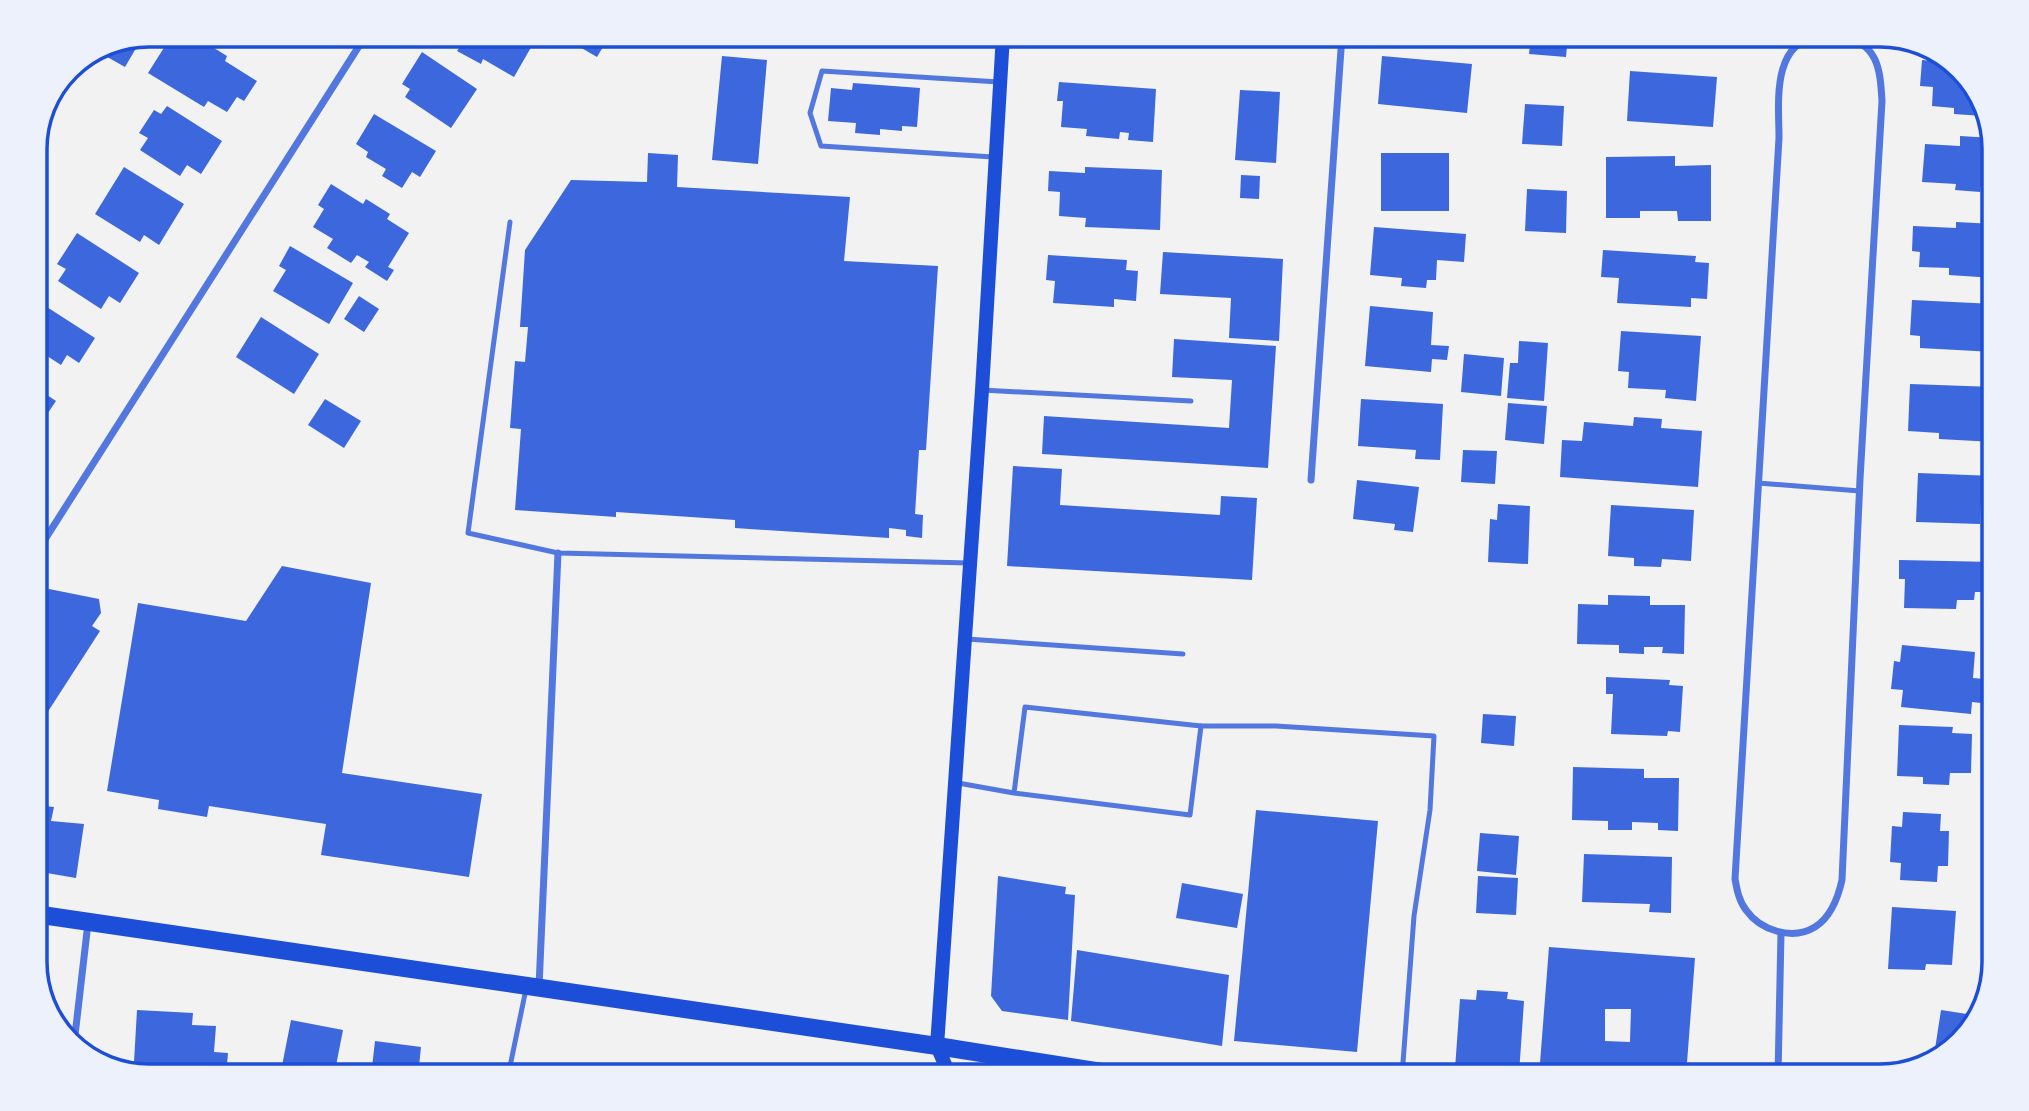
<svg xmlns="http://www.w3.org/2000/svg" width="2029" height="1111" font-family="'IBM Plex Serif',serif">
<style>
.building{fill:#3d67dc;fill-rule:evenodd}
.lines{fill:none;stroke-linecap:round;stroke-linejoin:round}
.service{stroke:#5277de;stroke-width:5}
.minor{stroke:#5277de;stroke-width:7}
.secondary{stroke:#1d4ed8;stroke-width:14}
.primary{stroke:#1d4ed8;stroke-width:18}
.rim{fill:none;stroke:#1d4ed8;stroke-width:3.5}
</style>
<rect width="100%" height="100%" fill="#f2f2f2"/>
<g class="building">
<polygon points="172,35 193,35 227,56 225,61 257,81 244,101 237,97 227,112 208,101 204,107 148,73"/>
<polygon points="250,35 289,35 280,47 271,40 266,46"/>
<polygon points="444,35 533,35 537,37 514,77 483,59 481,64 457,51 461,45"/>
<polygon points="568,35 610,35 597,57 566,39"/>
<polygon points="1531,35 1568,35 1566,57 1529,54"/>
<polygon points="142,38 125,67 102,54"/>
<polygon points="422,52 477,89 451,128 405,97 410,89 402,84"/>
<polygon points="722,56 767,60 758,164 712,160"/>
<polygon points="1382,56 1472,64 1467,113 1378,104"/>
<polygon points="1922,60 1948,62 1979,92 1984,109 1983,116 1954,114 1954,108 1932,106 1933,87 1920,86"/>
<polygon points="1630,71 1717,77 1713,127 1627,121"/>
<polygon points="1059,82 1156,89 1153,142 1128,140 1129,133 1120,132 1119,139 1086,136 1087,129 1061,127 1063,101 1057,101"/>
<polygon points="853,83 920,88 917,127 902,126 902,131 880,129 880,135 855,133 856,123 828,121 831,88 852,90"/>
<polygon points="1240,90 1280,92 1276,163 1235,160"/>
<polygon points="1525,104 1564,106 1562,146 1522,144"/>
<polygon points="167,106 222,141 201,174 187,165 180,176 140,150 148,138 139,133 154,110 161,114"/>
<polygon points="374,114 436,151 420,177 412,172 402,188 382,176 386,169 366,157 368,152 356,144"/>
<polygon points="1960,136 1993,138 1994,186 1981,186 1980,192 1955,190 1956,184 1922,182 1925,144 1960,146"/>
<polygon points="648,153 678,155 677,187 850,197 844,261 938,266 926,450 919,450 915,514 923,515 922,538 906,536 906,530 889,528 889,538 735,528 735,520 616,512 616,517 515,510 521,429 510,428 515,361 525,362 528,327 520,327 525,250 571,180 647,182"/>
<rect x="1381" y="153" width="68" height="58"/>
<polygon points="1675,156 1675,166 1711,165 1711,221 1678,221 1677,211 1640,211 1640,218 1606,218 1606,157"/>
<polygon points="124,167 184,204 159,245 144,235 140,242 95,214"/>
<polygon points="1085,167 1162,170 1160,230 1085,227 1086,218 1059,216 1060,192 1048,191 1049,171 1085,173"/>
<polygon points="35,170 48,178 37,196 35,195"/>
<polygon points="1241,175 1260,176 1259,199 1240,198"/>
<polygon points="331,184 363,204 366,199 390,214 387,219 409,233 388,267 394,270 387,281 365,267 369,262 357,255 351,263 327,248 333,239 313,227 324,209 318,205"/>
<polygon points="1527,189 1567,191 1566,233 1525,231"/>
<polygon points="1956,222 1994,224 1994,278 1949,275 1949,268 1919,267 1920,252 1912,251 1913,226 1956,228"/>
<polygon points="1374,227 1466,234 1464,262 1437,260 1436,280 1427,280 1426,288 1401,286 1402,278 1370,275"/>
<polygon points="77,233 139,273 120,303 109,296 101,309 58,281 66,269 57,264"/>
<polygon points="290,246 353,283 329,324 273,291 286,270 279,266"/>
<polygon points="1603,250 1696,256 1695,262 1709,263 1707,299 1691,298 1691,307 1617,303 1619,278 1601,277"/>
<polygon points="1163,252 1283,259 1279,341 1229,338 1231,298 1160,294"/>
<polygon points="1048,255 1127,260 1126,270 1138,271 1136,301 1114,299 1114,307 1053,303 1055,281 1046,280"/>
<polygon points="359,296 379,309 364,332 344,319"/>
<polygon points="36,300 95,338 79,363 67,355 61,365 41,352 35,360"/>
<polygon points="1912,300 1994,304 1994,352 1920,348 1920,336 1910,335"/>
<polygon points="1370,306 1433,312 1431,345 1449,346 1447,360 1432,359 1431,372 1365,366"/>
<polygon points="261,317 319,354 294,394 236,357"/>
<polygon points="1621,331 1701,336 1696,401 1665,398 1666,390 1628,388 1629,372 1618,371"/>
<polygon points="1174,339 1276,346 1268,468 1042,454 1044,416 1229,428 1232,380 1172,377"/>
<polygon points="1519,341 1548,343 1544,401 1507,398 1510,363 1518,363"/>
<polygon points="1464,354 1504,358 1501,396 1461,392"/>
<polygon points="1910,384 1994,387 1994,442 1939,439 1939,433 1908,431"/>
<polygon points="35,387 56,401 35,432"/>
<polygon points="325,399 361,421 344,448 308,425"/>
<polygon points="1361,399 1443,404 1440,460 1415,459 1416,450 1358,446"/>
<polygon points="1508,403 1547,406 1544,444 1505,440"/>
<polygon points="1634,417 1662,419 1661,428 1702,431 1698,487 1560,477 1562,440 1582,441 1584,422 1633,426"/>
<polygon points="1463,450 1497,451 1495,484 1461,482"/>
<polygon points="1013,466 1062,469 1060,505 1220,515 1221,496 1257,498 1252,580 1007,566"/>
<polygon points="1918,473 1994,476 1994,502 1981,501 1980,524 1916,522"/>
<polygon points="1357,480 1419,487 1413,532 1394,530 1395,524 1353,519"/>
<polygon points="1498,504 1530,506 1528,564 1488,562 1490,519 1497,520"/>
<polygon points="1611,505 1694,510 1691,561 1662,559 1661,567 1634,566 1634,558 1608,556"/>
<polygon points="1899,560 1994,562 1994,592 1975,592 1974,600 1957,600 1956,609 1904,608 1905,579 1899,579"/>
<polygon points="282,566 371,583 342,773 482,794 469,877 321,855 326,824 209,806 207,817 158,809 159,800 107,791 138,603 246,621"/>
<polygon points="49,589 99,599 101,613 92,626 100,631 38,727 35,725 35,611"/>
<polygon points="1608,595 1650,596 1650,605 1685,605 1684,654 1662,653 1663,647 1644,647 1644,654 1619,653 1619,645 1577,644 1578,604 1608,605"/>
<polygon points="1902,645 1975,652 1973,678 1984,679 1981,703 1972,702 1971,714 1901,707 1903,690 1891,689 1894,661 1900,662"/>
<polygon points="1606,677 1670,680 1669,685 1683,686 1680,732 1668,731 1667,736 1611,734 1613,694 1606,694"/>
<polygon points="1483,714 1516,716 1514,746 1481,743"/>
<polygon points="1899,725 1953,727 1952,733 1972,734 1971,773 1950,773 1949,785 1923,784 1923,777 1897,776"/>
<polygon points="1573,767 1644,769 1644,778 1679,778 1678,831 1658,830 1658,823 1632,822 1632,830 1608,830 1608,821 1572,820"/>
<polygon points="35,805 54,807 51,821 84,824 76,878 35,871"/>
<polygon points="1256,810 1378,821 1357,1052 1234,1041"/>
<polygon points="1903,812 1941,814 1940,831 1949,831 1948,866 1938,866 1937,882 1900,880 1901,863 1890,862 1892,826 1902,827"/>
<polygon points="1480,833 1519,836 1516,875 1477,871"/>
<polygon points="1584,854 1672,857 1671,913 1649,912 1650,904 1582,902"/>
<polygon points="998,876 1066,887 1065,894 1075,895 1068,1020 1002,1011 991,996"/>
<polygon points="1478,876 1518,878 1516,915 1476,913"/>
<polygon points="1182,883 1243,894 1237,928 1176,918"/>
<polygon points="1892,907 1956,911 1952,965 1926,964 1925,970 1888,969"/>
<path d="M1549,947L1695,958L1686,1076H1539ZM1605,1009H1631L1630,1042L1605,1041Z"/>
<polygon points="1077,950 1229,975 1222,1046 1071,1021"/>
<polygon points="1477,990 1508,992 1507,999 1524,1001 1519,1074 1455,1069 1460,999 1476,1000"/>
<polygon points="137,1010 193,1013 192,1025 216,1026 214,1052 228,1053 226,1076 203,1076 204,1068 184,1066 184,1072 155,1070 155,1064 134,1062"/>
<polygon points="1941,1010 1980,1016 1937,1061 1933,1062"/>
<polygon points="291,1020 343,1030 334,1076 280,1076"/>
<polygon points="375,1041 421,1047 418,1076 371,1076"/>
<polygon points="524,1065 592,1074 592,1076 523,1076"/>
</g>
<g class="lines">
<g class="service">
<polyline points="993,157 821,146 810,113 822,71 999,82"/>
<polyline points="510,222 468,533 558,553 969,563"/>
<polyline points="982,390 1191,401"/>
<polyline points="1758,483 1860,491"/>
<polyline points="967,639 1183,654"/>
<polyline points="1201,726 1276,726 1434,736 1430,810 1414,916 1402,1076"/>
<polyline points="958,783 1014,793 1190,815 1201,726 1025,707 1014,793"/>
<polyline points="508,1076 526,989"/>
</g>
<g class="minor">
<path d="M1818,35C1771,45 1779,102 1779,138L1735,879C1737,890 1739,901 1746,910C1760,930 1792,941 1815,927C1831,917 1838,898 1842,880L1860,479L1882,101C1880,67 1878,44 1840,35"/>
<polyline points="1311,480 1342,35"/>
<polyline points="35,555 366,35"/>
<polyline points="539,987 558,553"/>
<polyline points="74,1044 88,923"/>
<polyline points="1778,1076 1781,933"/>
</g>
<polyline class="secondary" points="950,1076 937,1046 982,390 1003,35"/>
<polyline class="primary" points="35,914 937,1046 1127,1076"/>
</g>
<path d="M0 0H2029V1111H0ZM149 47H1880A102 102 0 0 1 1982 149V962A102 102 0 0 1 1880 1064H149A102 102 0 0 1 47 962V149A102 102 0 0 1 149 47Z" fill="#edf1fc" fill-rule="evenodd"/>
<path class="rim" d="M149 47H1880A102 102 0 0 1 1982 149V962A102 102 0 0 1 1880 1064H149A102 102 0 0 1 47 962V149A102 102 0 0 1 149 47Z"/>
</svg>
